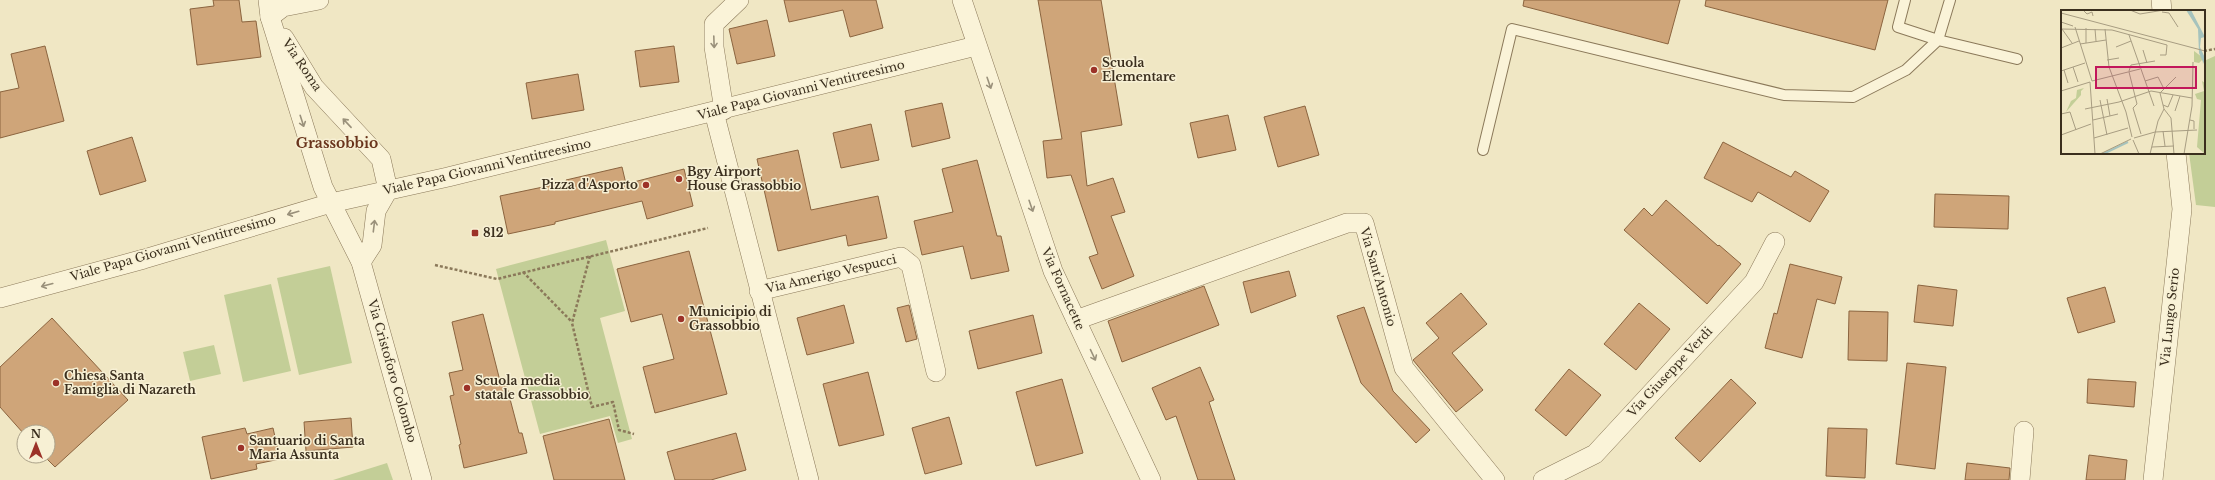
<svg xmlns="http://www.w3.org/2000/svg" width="2215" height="480" font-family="'Libre Baskerville',serif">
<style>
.green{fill:#c3ce97}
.building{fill:#cfa579;stroke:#8b643f}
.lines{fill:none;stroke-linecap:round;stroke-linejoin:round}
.lane-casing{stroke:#8b795a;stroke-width:12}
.street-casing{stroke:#8b795a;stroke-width:20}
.path{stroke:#8b795a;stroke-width:2.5;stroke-dasharray:3 2;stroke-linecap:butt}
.lane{stroke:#faf3d8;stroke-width:10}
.street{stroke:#faf3d8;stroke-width:19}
.oneway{stroke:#9a917b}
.poi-dot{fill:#9c3228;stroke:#f7f0d4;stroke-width:1.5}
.labels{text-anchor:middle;stroke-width:3;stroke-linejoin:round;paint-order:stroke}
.poi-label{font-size:12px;font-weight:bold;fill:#3b2f1e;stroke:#f7f0d4;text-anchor:start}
.street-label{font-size:12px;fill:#3b2f1e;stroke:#f7f0d4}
.quarter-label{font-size:14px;font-weight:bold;fill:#69341c;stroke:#f7f0d4}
.inset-river{fill:none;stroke:#a6c3bd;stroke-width:2}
.inset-road{fill:none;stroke:#a89d82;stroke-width:1}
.view{fill:#c2185b;fill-opacity:0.15;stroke:#c2185b;stroke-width:2}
.inset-edge{fill:none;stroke:#3b2f1e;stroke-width:2}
</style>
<rect width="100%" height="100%" fill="#f0e7c4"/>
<g class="green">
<polygon points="2215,56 2215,207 2196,205 2189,153 2204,153 2204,61"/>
<polygon points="606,240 625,311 600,318 632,439 618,443 610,416 540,434 496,269"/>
<polygon points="330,266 352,363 299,375 277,278"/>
<polygon points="271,284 291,371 243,382 224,295"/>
<polygon points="214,345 221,374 190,381 183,352"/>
<polygon points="387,463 393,480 333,480"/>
</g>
<g class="building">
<polygon points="213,0 239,0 242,22 256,21 261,57 197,65 190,9 214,6"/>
<polygon points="784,0 876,0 883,28 850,37 843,10 789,22"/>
<polygon points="1038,0 1101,0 1122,125 1081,132 1087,186 1113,178 1125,212 1111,216 1134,276 1102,289 1089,257 1098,254 1071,175 1047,178 1043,141 1062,139"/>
<polygon points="1524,0 1680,0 1668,44 1523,6"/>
<polygon points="1706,0 1888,0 1875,50 1705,6"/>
<polygon points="767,20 775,56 737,64 729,29"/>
<polygon points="45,46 64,121 0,138 0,92 19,88 11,54"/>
<polygon points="674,46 679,82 640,87 635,51"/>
<polygon points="578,74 584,110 532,119 526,83"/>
<polygon points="942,103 950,138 912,147 905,111"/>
<polygon points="1305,106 1319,155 1278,167 1264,117"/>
<polygon points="1228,115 1236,150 1198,158 1190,123"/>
<polygon points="871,124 879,160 841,168 833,133"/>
<polygon points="132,137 146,181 100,195 87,151"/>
<polygon points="1723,142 1791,177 1795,171 1829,191 1810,222 1758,192 1752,202 1704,178"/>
<polygon points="798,150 811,210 878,196 887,238 848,246 846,235 778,251 757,159"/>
<polygon points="977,160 997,236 1001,236 1009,271 971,279 963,246 922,255 914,221 953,212 942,169"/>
<polygon points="622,167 626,184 684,169 693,206 647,219 642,201 555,222 555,224 508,234 500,196 567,182 566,180"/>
<polygon points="1935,194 2009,196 2008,229 1934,227"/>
<polygon points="1666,200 1718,246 1719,245 1741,264 1707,304 1624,230 1644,208 1652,216"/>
<polygon points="689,251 727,394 655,413 643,367 674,359 662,314 631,322 617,269"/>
<polygon points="1790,264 1842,277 1835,304 1817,299 1802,358 1765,348 1774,313 1777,314"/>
<polygon points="1289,271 1296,296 1251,313 1243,282"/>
<polygon points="1918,285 1957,290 1953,326 1914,322"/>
<polygon points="1204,286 1219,325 1122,362 1108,321"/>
<polygon points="2105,287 2115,322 2078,333 2067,298"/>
<polygon points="1461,293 1487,324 1452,353 1483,390 1456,412 1413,360 1439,338 1426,323"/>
<polygon points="1639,303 1670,329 1636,370 1604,344"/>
<polygon points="844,305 854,343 807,355 797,318"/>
<polygon points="909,305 917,339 906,342 897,308"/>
<polygon points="1364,307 1393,391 1430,430 1416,443 1361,383 1337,316"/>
<polygon points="1849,311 1888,312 1887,361 1848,360"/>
<polygon points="483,314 500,381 505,380 519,433 522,433 527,453 464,468 459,445 461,444 450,396 454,395 449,373 463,370 452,322"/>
<polygon points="1033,315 1042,353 978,369 969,331"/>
<polygon points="52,318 128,400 55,467 44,456 48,456 48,432 24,432 24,434 0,407 0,367"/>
<polygon points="1907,363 1946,367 1935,469 1896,464"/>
<polygon points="1200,367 1214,400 1209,402 1235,480 1198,480 1176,416 1166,420 1152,388"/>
<polygon points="1569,369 1601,395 1566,436 1535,410"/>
<polygon points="868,372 884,435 839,446 823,384"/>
<polygon points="1062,379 1083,453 1036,466 1016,392"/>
<polygon points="1731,379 1756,403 1700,462 1675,438"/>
<polygon points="2088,379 2136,382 2134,407 2087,403"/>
<polygon points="949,417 962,464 925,474 912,428"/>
<polygon points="351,418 353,447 306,451 304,422"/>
<polygon points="609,419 625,480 554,480 543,436"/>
<polygon points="245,428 247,434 273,428 280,459 256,464 257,469 211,479 202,437"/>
<polygon points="1828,428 1867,429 1865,478 1826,476"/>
<polygon points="736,433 746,470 711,480 675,480 667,452"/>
<polygon points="2089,455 2127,460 2125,480 2086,480"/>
<polygon points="1967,463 2010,468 2009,480 1965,480"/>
</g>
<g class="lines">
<defs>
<g id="lane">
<polyline points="1905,0 1898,27 1938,40 1950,0"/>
<polyline points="1483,150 1512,29 1784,95 1853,97 1906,70 1938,40 2017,59"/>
</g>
<g id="street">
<polyline points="268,0 270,17 323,187 361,262 422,480"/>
<polyline points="962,0 1053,271 1151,480"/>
<polyline points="2161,0 2162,11"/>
<polyline points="270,17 283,7 319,0"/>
<polyline points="284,38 314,87 381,159 388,190"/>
<polyline points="724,110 714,47 714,24 739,0"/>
<polyline points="714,112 809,480"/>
<polyline points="361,262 372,245 376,211 388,190"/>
<polyline points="759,291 901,257 911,265 936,372"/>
<polyline points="0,298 144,259 331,203 448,177 976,46"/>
<polyline points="1076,320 1347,223 1364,223 1404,368 1495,480"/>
<polyline points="1543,480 1595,454 1754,282 1775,242"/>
<polyline points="2020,480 2024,431"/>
<polyline points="2153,480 2182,209 2176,153"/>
</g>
</defs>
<use href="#lane" class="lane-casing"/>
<use href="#street" class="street-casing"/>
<g class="path">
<polyline points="2204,51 2215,49"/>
<polyline points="590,256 572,323 592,407 613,402 619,430 634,434"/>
<polyline points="435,265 497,279 708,228"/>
<polyline points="523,272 572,322"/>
</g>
<use href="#lane" class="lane"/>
<use href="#street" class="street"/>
</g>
<defs><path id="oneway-shaft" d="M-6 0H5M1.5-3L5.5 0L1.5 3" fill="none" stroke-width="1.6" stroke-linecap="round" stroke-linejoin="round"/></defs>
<g class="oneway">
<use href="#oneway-shaft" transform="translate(714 42) rotate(88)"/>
<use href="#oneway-shaft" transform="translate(989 83) rotate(71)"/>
<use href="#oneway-shaft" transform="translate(302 121) rotate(72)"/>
<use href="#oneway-shaft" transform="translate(347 123) rotate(-133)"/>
<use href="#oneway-shaft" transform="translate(1031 206) rotate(71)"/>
<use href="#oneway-shaft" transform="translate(293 213) rotate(164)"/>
<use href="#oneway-shaft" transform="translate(374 226) rotate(-83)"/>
<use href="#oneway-shaft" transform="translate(47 285) rotate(165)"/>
<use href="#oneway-shaft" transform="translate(1093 355) rotate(65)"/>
</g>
<g class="poi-dot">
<circle cx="1094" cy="70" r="4"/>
<circle cx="679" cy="179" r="4"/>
<circle cx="646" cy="185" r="4"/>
<rect x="471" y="229" width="8" height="8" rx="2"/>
<circle cx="681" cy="319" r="4"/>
<circle cx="56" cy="383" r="4"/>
<circle cx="467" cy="388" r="4"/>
<circle cx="241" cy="448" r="4"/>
</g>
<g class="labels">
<g class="poi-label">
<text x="1102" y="67">Scuola<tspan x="1102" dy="14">Elementare</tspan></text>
<text x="687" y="176">Bgy Airport<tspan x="687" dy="14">House Grassobbio</tspan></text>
<text x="638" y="189" text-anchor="end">Pizza d'Asporto</text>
<text x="483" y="237">812</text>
<text x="689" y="316">Municipio di<tspan x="689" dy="14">Grassobbio</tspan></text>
<text x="64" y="380">Chiesa Santa<tspan x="64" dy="14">Famiglia di Nazareth</tspan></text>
<text x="475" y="385">Scuola media<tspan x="475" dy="14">statale Grassobbio</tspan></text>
<text x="249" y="445">Santuario di Santa<tspan x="249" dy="14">Maria Assunta</tspan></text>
</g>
<g class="street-label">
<text transform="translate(302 65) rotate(56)" y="4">Via Roma</text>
<text transform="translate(801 90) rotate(-14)" y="4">Viale Papa Giovanni Ventitreesimo</text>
<text transform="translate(487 167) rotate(-13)" y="4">Viale Papa Giovanni Ventitreesimo</text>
<text transform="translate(173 248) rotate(-16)" y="4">Viale Papa Giovanni Ventitreesimo</text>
<text transform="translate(831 274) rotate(-13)" y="4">Via Amerigo Vespucci</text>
<text transform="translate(1378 277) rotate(74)" y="4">Via Sant'Antonio</text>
<text transform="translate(1063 289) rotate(66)" y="4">Via Fornacette</text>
<text transform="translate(2170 317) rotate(-84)" y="4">Via Lungo Serio</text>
<text transform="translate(392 371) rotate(74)" y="4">Via Cristoforo Colombo</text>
<text transform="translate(1670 372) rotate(-47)" y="4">Via Giuseppe Verdi</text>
</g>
<g class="quarter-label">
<text x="337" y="148">Grassobbio</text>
</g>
</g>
<g transform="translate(2061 10)">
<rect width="144" height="144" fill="#f0e7c4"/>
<path d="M133,41L141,47L142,55L141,50L138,53L133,52ZM141,71L144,73V144L136,137L140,90L136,89L134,84L143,81ZM23,78L20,81V85L5,102L10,91L15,88L16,80Z" fill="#c3ce97"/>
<path d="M125,0H130L144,27L140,28L139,37L144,48V65L143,54L138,43L137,19Z" fill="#a6c3bd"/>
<path class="inset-river" d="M42,144L67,132"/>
<path class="inset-road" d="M22,0L26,4L31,2L32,6M69,0L79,4L103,0M101,2L108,3L117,17M0,3L144,41M0,12L12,16M14,17L31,71M0,19L51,20L106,35L105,45H99M1,19L11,33M34,19L35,31M44,19L48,57L65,102L71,127M68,25L93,96M25,33V18M19,34L45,30M55,37L70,31M0,38L18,31M82,40L86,53M46,50L58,48M12,57L17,72M3,60L7,73M0,61L24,53M68,61L70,55L94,51M68,62L76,94L72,98L80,124M31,71L79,59M84,71L97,67L103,79M29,72L34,144M0,81L29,72M99,83L103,99L110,108L113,144M99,83L115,67M46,89L49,106M39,90L46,125M102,95L107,97L112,85M24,99L58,92L90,81L131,88M114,101L119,86M0,104L9,102L15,120M32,110L57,104M129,110L133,111V119M102,121L104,136M0,125L30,114M33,128L67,118M73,128L94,122L136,120M72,130L78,144M91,137L113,136M39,144L70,129M89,144L97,111L103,99M123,144L131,96L132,52"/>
<path class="view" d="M35,57H135V78H35Z"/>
<rect width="144" height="144" class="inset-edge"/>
</g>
<g transform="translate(36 444)"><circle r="19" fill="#f7f0d4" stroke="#aca38b"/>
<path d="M0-3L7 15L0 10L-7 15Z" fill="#9c3228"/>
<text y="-6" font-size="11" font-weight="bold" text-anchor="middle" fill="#3b2f1e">N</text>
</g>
</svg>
